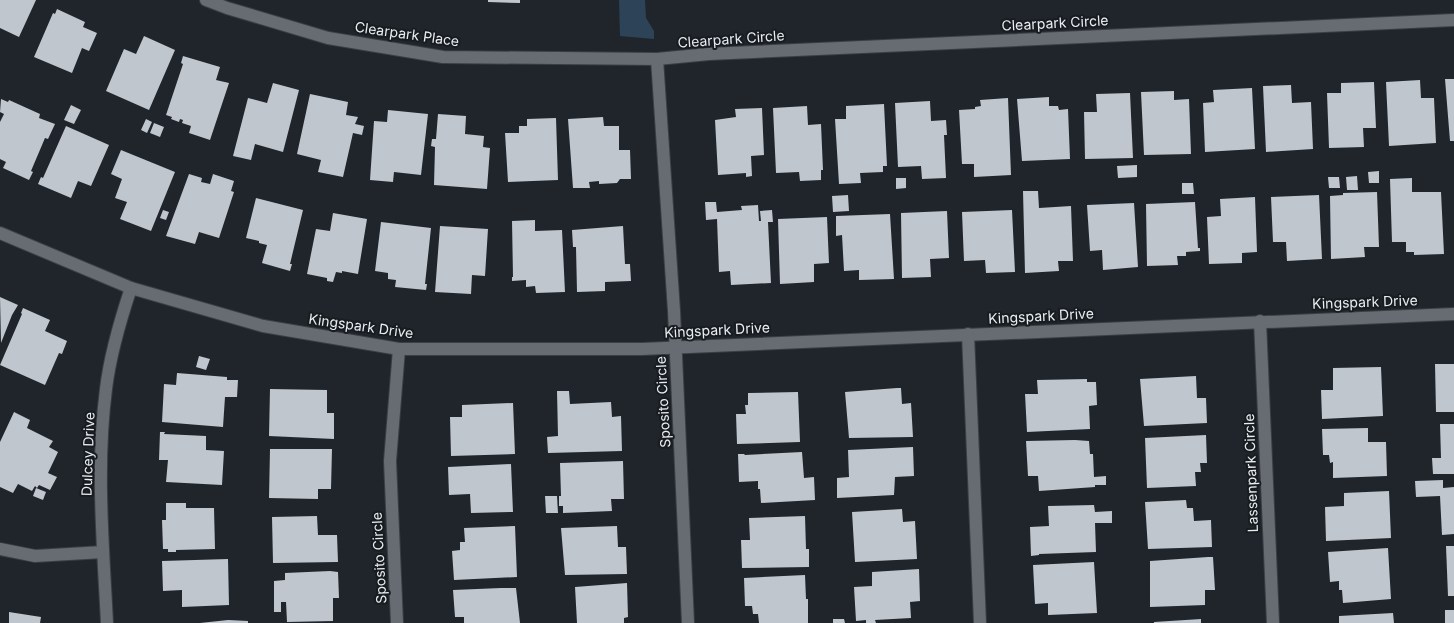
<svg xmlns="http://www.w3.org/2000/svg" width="1454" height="623" font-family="Inter,sans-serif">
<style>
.green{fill:#2d4358}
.building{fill:#bfc6cd}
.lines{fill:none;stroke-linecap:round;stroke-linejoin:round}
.minor-casing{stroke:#3b3f44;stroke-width:14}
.minor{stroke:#666c72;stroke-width:12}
.labels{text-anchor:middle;stroke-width:4;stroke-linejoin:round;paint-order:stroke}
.street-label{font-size:14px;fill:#e9ecf0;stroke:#171c21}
</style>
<rect width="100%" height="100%" fill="#20252b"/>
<polygon class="green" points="619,0 645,0 646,18 654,31 654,39 620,36"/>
<g class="building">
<polygon points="0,0 36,0 19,37 0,28"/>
<polygon points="488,0 520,0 520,3 488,2"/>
<polygon points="57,9 85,22 83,27 97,33 89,51 82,48 72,73 34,57 53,13 55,14"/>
<polygon points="144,36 175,50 149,110 106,91 124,49 136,54"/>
<polygon points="183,56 220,67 216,80 229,83 210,140 189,133 191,126 182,123 183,120 180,119 179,122 171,119 172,117 166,115 183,64 181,63"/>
<polygon points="1445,79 1454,79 1454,141 1450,141"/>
<polygon points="1420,80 1421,98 1434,98 1436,143 1389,146 1386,82"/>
<polygon points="1374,82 1376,128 1363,128 1364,147 1329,148 1327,93 1341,93 1341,83"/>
<polygon points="273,83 299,90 283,152 255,144 251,160 233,156 248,98 267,103"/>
<polygon points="1291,85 1292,103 1311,102 1313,149 1266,152 1263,86"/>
<polygon points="1252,88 1255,149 1205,152 1203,103 1214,102 1213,90"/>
<polygon points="1174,91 1174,100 1189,99 1191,154 1144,155 1141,92"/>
<polygon points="1130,93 1133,158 1085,159 1084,112 1097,112 1096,94"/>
<polygon points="310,94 348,102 346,115 358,117 355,124 364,126 362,135 353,133 343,177 318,172 321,160 297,154"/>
<polygon points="1049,97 1049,106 1058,106 1059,110 1068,109 1070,159 1022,161 1017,99"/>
<polygon points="1008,98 1011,175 974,177 974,164 962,164 959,110 975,109 975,107 981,106 980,100"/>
<polygon points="1,99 8,102 9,100 40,114 39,118 55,124 48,139 45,138 31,171 33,172 29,180 3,168 6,162 0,159 0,122 4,114 0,112"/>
<polygon points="930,101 931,121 946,120 947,135 944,135 946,178 922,179 921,166 898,167 895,103"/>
<polygon points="884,104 887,166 883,166 883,172 860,173 861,183 839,184 835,119 846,119 846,106"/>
<polygon points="71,105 81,110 74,124 64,120"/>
<polygon points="807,106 808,125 821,124 823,170 821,170 821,180 800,181 799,172 776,173 773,108"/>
<polygon points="762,108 764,155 751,156 752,176 746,177 746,173 718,175 715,120 736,117 735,109"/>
<polygon points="388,110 428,114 421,175 394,172 393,182 370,180 374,121 387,122"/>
<polygon points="438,114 466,116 465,134 484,136 483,147 490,148 487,189 434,185 435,147 431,146 432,139 436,139"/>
<polygon points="603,117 604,126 619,126 619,150 630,150 631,179 620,179 617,183 599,184 599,181 589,182 590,188 573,188 568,119"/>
<polygon points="556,118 558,180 508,182 505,133 519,133 519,126 527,126 527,119"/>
<polygon points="146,119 152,122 147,133 141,130"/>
<polygon points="154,123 164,127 160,137 150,133"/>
<polygon points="66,126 109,145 91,186 78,181 71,198 38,184 41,177 43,178"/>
<polygon points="121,150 175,172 151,231 120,219 127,202 115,198 122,179 111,174"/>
<polygon points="1137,165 1137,177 1118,178 1117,166"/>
<polygon points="1379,171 1379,183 1369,183 1368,172"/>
<polygon points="189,174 202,178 201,182 210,184 213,174 234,181 231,191 234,192 219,238 199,232 195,244 166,236"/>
<polygon points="1357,176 1358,190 1347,190 1346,177"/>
<polygon points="1328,177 1339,177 1340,188 1329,188"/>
<polygon points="896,178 906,178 906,188 896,189"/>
<polygon points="1412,178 1412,192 1441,192 1444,254 1414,255 1414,252 1406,252 1406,242 1392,242 1390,179"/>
<polygon points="1182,183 1193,183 1194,194 1182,194"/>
<polygon points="1023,191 1038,191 1039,208 1071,206 1073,261 1058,261 1059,271 1025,273"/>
<polygon points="1377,192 1379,247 1364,247 1365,257 1331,259 1330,196 1343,195 1343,193"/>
<polygon points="848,195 849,211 833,212 832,196"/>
<polygon points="1319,195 1322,259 1287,261 1286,242 1273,242 1271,197"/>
<polygon points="1255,197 1257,252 1242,253 1242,263 1209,264 1207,217 1221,216 1220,199"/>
<polygon points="256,198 303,210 290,264 292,264 290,271 262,263 267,245 259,243 259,241 246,238"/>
<polygon points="705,202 716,202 717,212 742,210 741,206 758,205 759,221 761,221 760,211 772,210 773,222 768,222 771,283 731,285 730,271 719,272 717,219 706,220"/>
<polygon points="1195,202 1198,248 1200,248 1200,251 1186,252 1186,256 1177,256 1178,265 1147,266 1146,204"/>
<polygon points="1134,203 1138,267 1103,270 1102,250 1090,251 1087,205"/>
<polygon points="163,210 169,212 166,220 160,218"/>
<polygon points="1012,210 1015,272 986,273 985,260 964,261 962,212"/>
<polygon points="947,211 949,258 930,259 931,277 902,278 901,213"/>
<polygon points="333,213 367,219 358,274 342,271 342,273 336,272 333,282 327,281 327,278 307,274 316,229 330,231"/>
<polygon points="890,214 894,279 859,280 859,270 844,271 842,235 836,236 836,216"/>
<polygon points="827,217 829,263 814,264 814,282 780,284 778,219"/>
<polygon points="535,220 535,231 562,230 565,292 536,293 535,286 526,287 526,280 512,281 512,277 513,277 512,221"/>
<polygon points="381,222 431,228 425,284 427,284 426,290 395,287 396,280 388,279 388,273 375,271"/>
<polygon points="440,226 488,229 485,276 472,275 471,294 435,292"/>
<polygon points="623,226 625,264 630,264 631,281 605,282 605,291 577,292 576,247 573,247 572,230"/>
<polygon points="0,297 18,305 12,315 1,343"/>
<polygon points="23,308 50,320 45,331 67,341 62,354 59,353 45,385 0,365 22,314 21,313"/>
<polygon points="199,356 210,359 206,370 196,367"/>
<polygon points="1435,364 1454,364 1454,412 1436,412"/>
<polygon points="1381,367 1383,416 1322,419 1321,390 1333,390 1333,368"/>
<polygon points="177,373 227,377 227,380 238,380 237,397 225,397 223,427 162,422 164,384 176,385"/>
<polygon points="1196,376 1197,398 1206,398 1207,423 1144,426 1140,379"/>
<polygon points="1087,379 1087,382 1096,382 1097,405 1089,406 1090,429 1027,432 1025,394 1038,394 1037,380"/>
<polygon points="897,388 901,388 902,404 911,403 913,437 849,438 845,392"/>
<polygon points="270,389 327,390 327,413 334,413 334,439 269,436"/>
<polygon points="557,391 569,391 570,404 611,402 612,417 621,416 622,451 548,453 547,437 558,436"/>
<polygon points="798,392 800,442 737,444 736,414 746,414 745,405 748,405 748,393"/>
<polygon points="513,403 515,454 451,456 450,417 462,417 462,405"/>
<polygon points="14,412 30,420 27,428 53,441 49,447 58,452 48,473 57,477 50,490 39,485 37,488 35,486 32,491 18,484 13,493 0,487 0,442"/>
<polygon points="1440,424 1454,424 1454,474 1433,474 1432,458 1441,458"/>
<polygon points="1368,428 1368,442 1386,442 1387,476 1333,478 1333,462 1330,463 1329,455 1323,455 1322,429"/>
<polygon points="160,432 165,432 164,434 206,436 206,450 224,451 222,485 166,482 168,460 159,460"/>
<polygon points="1206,435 1207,463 1200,463 1201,472 1195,472 1196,486 1147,488 1145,438"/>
<polygon points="1075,440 1089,441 1090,454 1093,454 1094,477 1106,476 1106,485 1095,485 1095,487 1039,491 1038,476 1028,476 1026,441"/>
<polygon points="913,447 914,476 895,477 894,495 837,498 837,478 849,477 848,450"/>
<polygon points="270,449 332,449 331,489 318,489 318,499 269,498"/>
<polygon points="802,452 804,478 814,477 815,500 761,503 760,489 758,489 758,481 739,482 738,454 744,454 745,455"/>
<polygon points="623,461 624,499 611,499 612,511 563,513 563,506 559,506 559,496 561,496 560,463"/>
<polygon points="511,464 513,512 471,513 470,494 449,495 448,467"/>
<polygon points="1443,480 1443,488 1454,487 1454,534 1442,535 1440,496 1416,497 1415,481"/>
<polygon points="36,488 46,492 43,500 33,496"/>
<polygon points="1389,491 1391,538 1326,541 1325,507 1344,506 1344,493"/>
<polygon points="545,496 557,496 558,513 546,513"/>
<polygon points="1186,500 1187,508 1193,508 1194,521 1211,520 1212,547 1148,549 1145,502"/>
<polygon points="166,503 186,503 186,508 214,508 215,549 176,550 176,552 168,552 168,549 163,549 162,520 166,520"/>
<polygon points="1094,505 1095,512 1112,511 1112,523 1095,523 1096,552 1039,554 1039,555 1031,556 1030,527 1049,526 1048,506"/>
<polygon points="902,509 903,522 915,521 917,559 855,562 852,512"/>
<polygon points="317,516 318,535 337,535 338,562 273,563 272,517"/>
<polygon points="805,516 806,549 809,549 809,567 742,568 741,540 750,540 749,518"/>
<polygon points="515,526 517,577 454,580 452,551 460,550 460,542 465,542 464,528"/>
<polygon points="617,526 618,547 626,547 627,574 565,575 561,528"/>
<polygon points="1446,546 1454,546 1454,596 1448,596"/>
<polygon points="1388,548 1391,599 1343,603 1342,590 1339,590 1339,581 1330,582 1328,552"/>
<polygon points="1208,557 1213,557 1215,590 1205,590 1205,605 1150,607 1150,561"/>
<polygon points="228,559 229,605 182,607 182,590 163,591 162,561"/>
<polygon points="1094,562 1097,613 1048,615 1048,603 1035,604 1033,565"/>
<polygon points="919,569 920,601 910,602 911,618 875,620 876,623 866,623 866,620 856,621 854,587 872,586 872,572"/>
<polygon points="330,571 338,572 339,598 333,598 333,621 287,622 286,602 281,602 281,612 274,612 274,581 285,580 285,573"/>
<polygon points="805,575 806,599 808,599 808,623 759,623 758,614 753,614 752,606 745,606 744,578"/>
<polygon points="627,583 628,617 624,618 624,623 577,623 575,587"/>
<polygon points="501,588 516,588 520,623 464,623 464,617 455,617 453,590"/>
<rect x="1445" y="610" width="9" height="13"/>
<polygon points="9,612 41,617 40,623 9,623"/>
<polygon points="1393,613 1394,623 1339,623 1339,616"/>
<polygon points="833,619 844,619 845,623 833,623"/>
<polygon points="1201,619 1201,623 1154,623 1154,622"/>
<polygon points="228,620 248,621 248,623 200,623"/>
</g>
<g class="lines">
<defs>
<g id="minor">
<polyline points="206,0 227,8 328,38 443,57 657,59 709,54 1454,20"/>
<polyline points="657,59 674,311 688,623"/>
<polyline points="0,233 131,288 263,326 399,349 642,349 1454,314"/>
<polyline points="1260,321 1273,623"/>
<polyline points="968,334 980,623"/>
<polyline points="0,549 35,556 103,552"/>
<path d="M107,623C103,545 96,466 106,389C110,355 120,321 131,288"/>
<polyline points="397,623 390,461 399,349"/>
</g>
</defs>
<use href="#minor" class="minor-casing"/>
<use href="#minor" class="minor"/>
</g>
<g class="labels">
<g class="street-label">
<text transform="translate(1055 23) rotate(-3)" y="5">Clearpark Circle</text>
<text transform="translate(407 34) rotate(8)" y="5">Clearpark Place</text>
<text transform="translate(731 39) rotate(-4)" y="5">Clearpark Circle</text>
<text transform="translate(1365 302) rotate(-2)" y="5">Kingspark Drive</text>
<text transform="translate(1041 316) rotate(-3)" y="5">Kingspark Drive</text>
<text transform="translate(361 326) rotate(8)" y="5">Kingspark Drive</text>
<text transform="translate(717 330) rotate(-3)" y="5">Kingspark Drive</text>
<text transform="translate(663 402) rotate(-93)" y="5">Sposito Circle</text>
<text transform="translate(88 454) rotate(-88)" y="5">Dulcey Drive</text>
<text transform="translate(1251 473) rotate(-92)" y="5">Lassenpark Circle</text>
<text transform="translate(379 558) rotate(-93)" y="5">Sposito Circle</text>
</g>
</g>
</svg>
